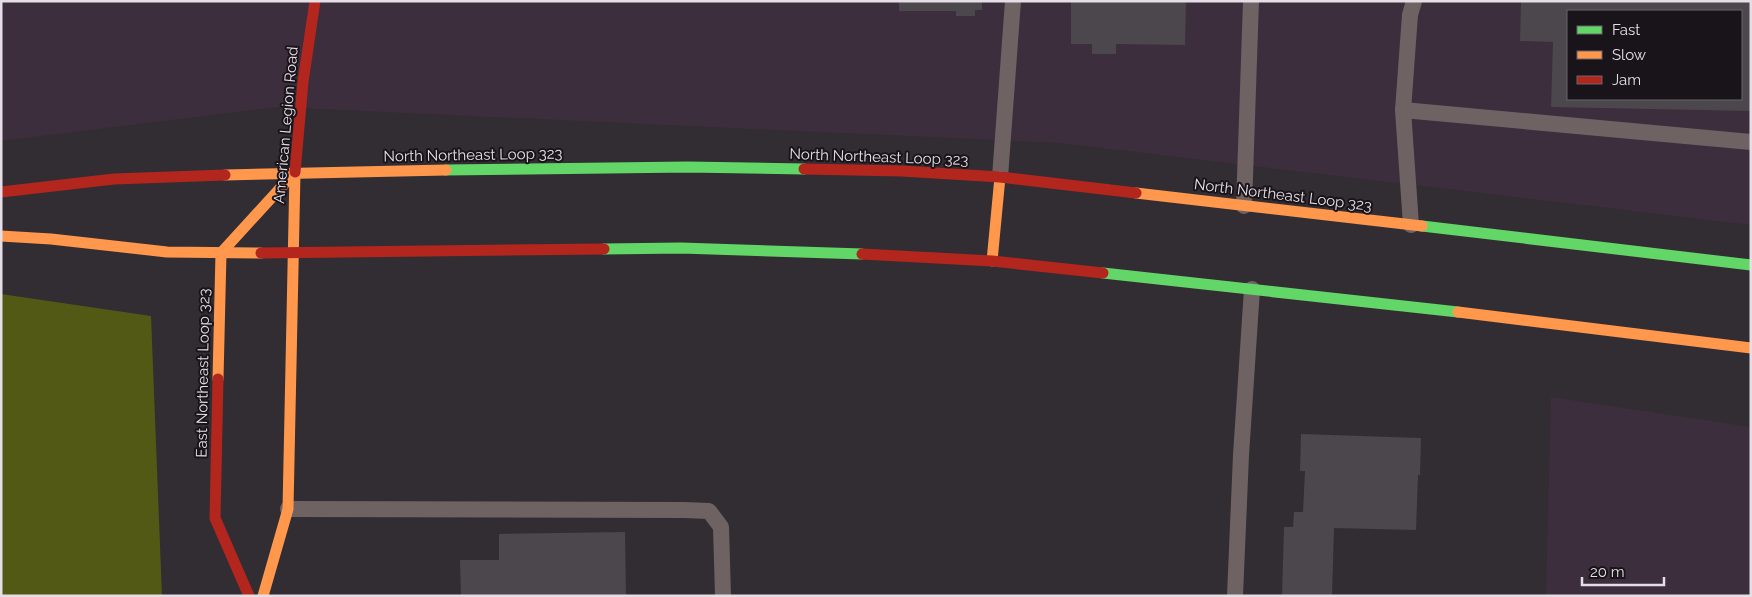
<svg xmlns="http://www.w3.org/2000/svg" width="1752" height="597" font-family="Raleway,sans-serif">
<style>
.built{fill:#3c2e3c;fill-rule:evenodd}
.forest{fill:#525915}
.building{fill:#4c474c;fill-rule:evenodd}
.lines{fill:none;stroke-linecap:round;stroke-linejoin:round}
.lane{stroke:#6e6362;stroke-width:16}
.fast{stroke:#63d668;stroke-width:11}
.slow{stroke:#ff974d;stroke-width:11}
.jam{stroke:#b3261e;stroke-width:11}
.labels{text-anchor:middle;stroke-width:4;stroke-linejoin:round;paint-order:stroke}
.street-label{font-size:15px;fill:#e6dee6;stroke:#191419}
</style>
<rect width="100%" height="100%" fill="#322d32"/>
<g class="built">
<path d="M1,1H1751V225L1060,143L277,107L1,141ZM1568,11H1741V99H1568Z"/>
<polygon points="1551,397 1751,427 1751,596 1546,596"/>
</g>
<polygon class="forest" points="1,294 151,316 162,596 1,596"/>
<g class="building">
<polygon points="899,1 982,1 982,10 975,10 975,16 956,16 956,11 899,11"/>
<polygon points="1071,1 1186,1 1185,45 1116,44 1116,54 1092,54 1092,44 1071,44"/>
<path d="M1521,1H1751V111L1551,107L1553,42L1520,41ZM1568,11H1741V99H1568Z"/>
<polygon points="1301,434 1421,438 1420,475 1418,475 1416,530 1334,528 1332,596 1282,596 1284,527 1293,527 1294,512 1303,512 1305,471 1300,471"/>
<polygon points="625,532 626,596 461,596 460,560 499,560 499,534"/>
</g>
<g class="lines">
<g class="lane">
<polyline points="1403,110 1751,142"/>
<polyline points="1000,177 1013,1"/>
<polyline points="1244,206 1251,1"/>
<polyline points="1411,225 1403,110 1410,15 1414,1"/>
<polyline points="288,509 684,510 709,511 721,527 723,596"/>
<polyline points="1235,596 1241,455 1252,289"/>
</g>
<g class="fast">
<polyline points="446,170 688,167 804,169"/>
<polyline points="1422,226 1751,265"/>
<polyline points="604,249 681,248 862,254"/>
<polyline points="1103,273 1458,312"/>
</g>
<g class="slow">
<polyline points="225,175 446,170"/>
<polyline points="1136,193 1422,226"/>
<polyline points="1,236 51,239 167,252 261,253"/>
<polyline points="992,261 1000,177"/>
<polyline points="1458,312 1751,348"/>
<polyline points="218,379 221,253 295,172"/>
<polyline points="263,596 288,509 295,172"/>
</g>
<g class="jam">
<polyline points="804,169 902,171 1000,177 1136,193"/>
<polyline points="295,172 303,82 315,1"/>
<polyline points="1,192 114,179 225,175"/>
<polyline points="261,253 604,249"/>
<polyline points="862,254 992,261 1103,273"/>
<polyline points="218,379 215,518 249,596"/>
</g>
</g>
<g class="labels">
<g class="street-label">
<text transform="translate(286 125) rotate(-85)" y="5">American Legion Road</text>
<text transform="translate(473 155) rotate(-1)" y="5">North Northeast Loop 323</text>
<text transform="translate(879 157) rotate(2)" y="5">North Northeast Loop 323</text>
<text transform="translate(1283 195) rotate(7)" y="5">North Northeast Loop 323</text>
<text transform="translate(203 373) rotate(-89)" y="5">East Northeast Loop 323</text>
</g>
</g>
<rect width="1752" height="597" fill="none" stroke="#e6dee6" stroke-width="5"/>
<rect x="1567" y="10" width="175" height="90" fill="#191419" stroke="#6b656b"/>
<rect x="1577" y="26" width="25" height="8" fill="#63d668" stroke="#6b656b"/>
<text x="1612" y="35" font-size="15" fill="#e6dee6">Fast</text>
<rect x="1577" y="51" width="25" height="8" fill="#ff974d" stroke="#6b656b"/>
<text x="1612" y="60" font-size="15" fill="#e6dee6">Slow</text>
<rect x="1577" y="76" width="25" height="8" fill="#b3261e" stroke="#6b656b"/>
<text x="1612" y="85" font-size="15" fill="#e6dee6">Jam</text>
<path d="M1582 577v8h82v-8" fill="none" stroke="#e6dee6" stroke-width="2.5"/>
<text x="1590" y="577" font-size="15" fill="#e6dee6" stroke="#191419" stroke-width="4" paint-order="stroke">20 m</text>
</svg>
